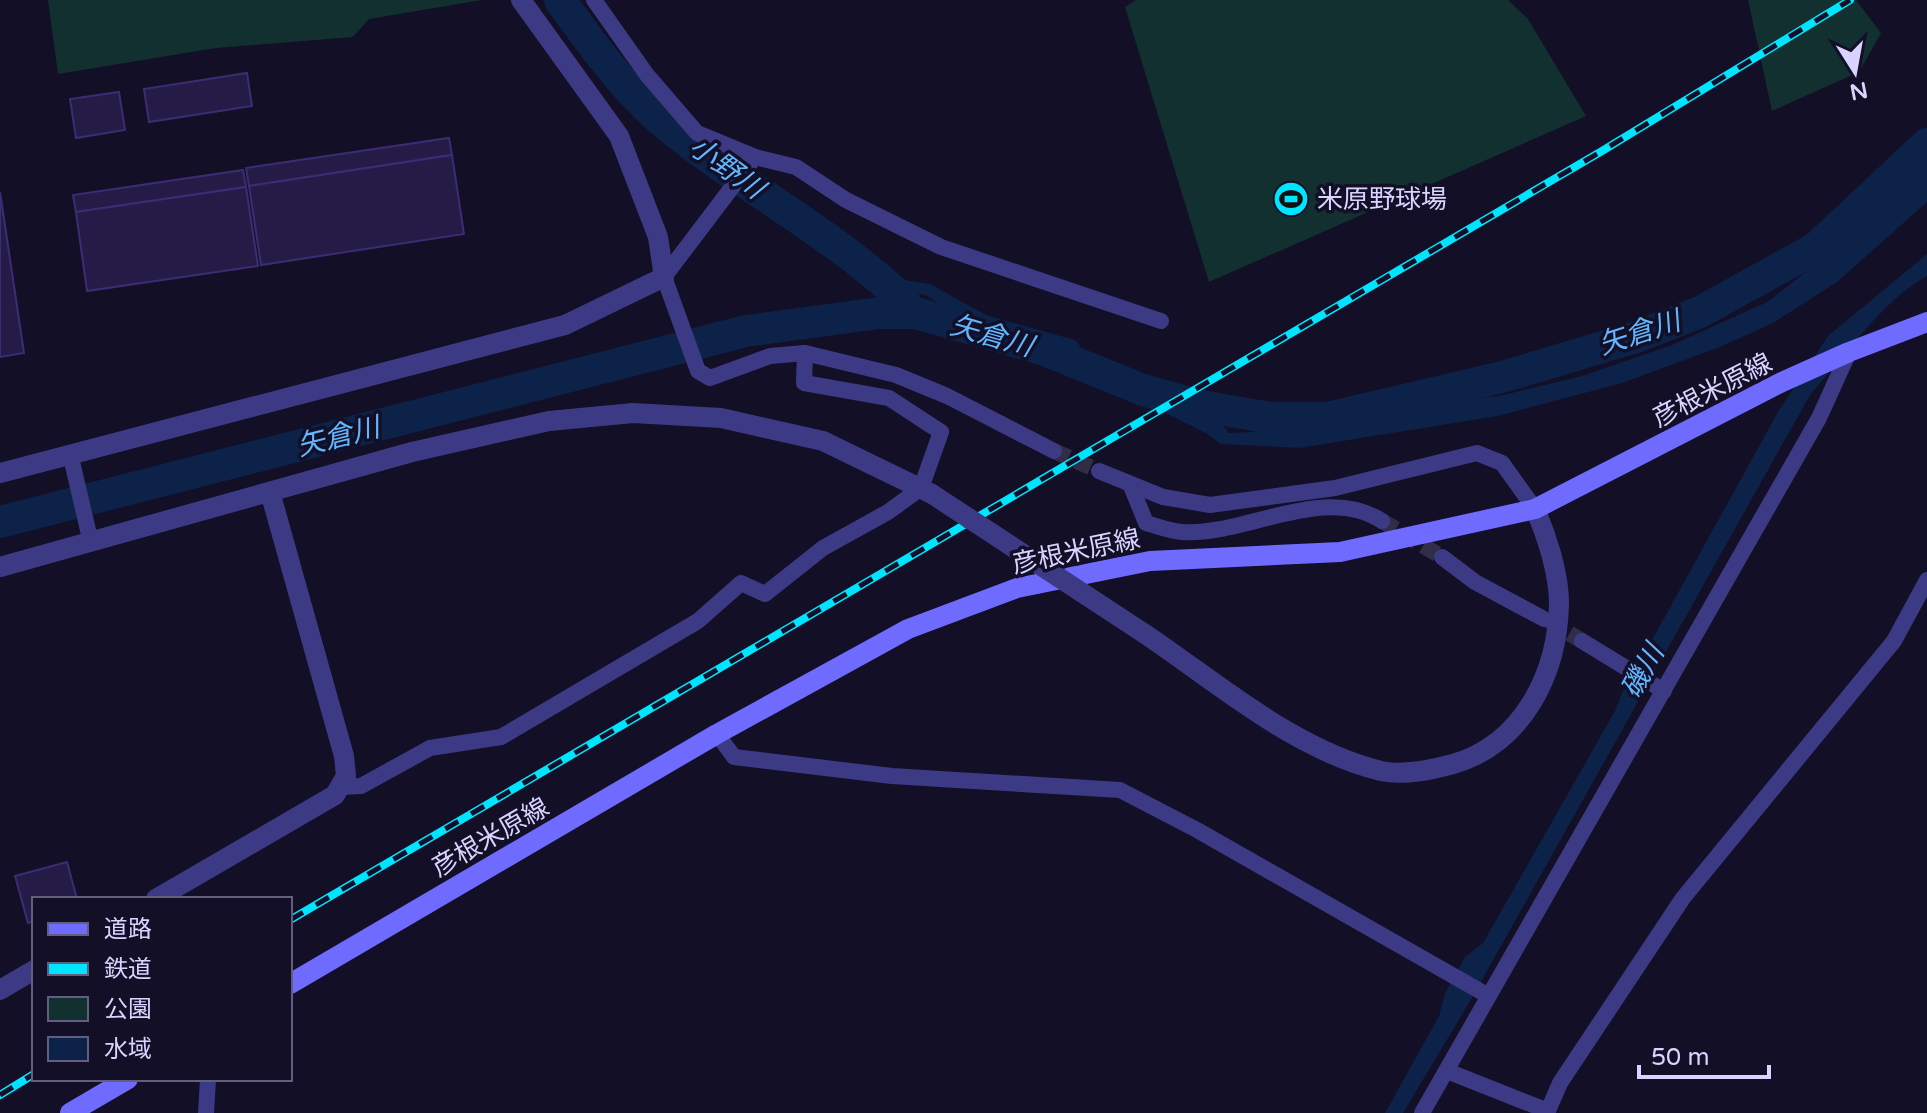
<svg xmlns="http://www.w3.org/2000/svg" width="1927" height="1113" font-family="'Varela Round','Noto Sans JP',sans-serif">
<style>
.green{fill:#12302f}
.water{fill:#0c2248}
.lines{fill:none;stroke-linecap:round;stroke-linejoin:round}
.river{stroke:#0c2248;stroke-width:32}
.building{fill:#241b47;stroke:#3b2d73;stroke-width:2}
.minor-tunnel{stroke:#312d47;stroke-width:16;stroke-dasharray:16 8;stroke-linecap:butt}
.minor{stroke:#3d3a85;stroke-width:16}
.tertiary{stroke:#3d3a85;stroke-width:20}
.secondary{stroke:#6f6bff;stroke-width:20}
.rail-casing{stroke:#00e5ff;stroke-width:8}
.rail{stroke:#130f26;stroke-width:5;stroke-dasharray:15;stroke-linecap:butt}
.tertiary-bridge{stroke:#3d3a85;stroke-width:20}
.labels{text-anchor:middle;stroke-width:7;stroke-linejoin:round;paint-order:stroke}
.poi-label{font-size:26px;fill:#d9d4ff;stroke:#130f26;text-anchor:start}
.street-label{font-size:26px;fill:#d9d4ff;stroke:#130f26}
.water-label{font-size:28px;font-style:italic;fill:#62b6ff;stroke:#130f26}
</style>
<rect width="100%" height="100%" fill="#130f26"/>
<g class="green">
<polygon points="48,0 482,0 369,19 353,37 216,48 58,74"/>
<polygon points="1136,0 1508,0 1528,19 1586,116 1209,282 1125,7"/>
<polygon points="1748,0 1856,0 1881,33 1859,72 1772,111"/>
</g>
<g class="water">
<polygon points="1927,155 1927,202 1837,282 1773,323 1720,347 1622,383 1498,416 1299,448 1221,444 1206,433 1077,370 1058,351 980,328 925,295 873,286 867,274 930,284 986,315 1075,340 1087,355 1112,364 1128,380 1214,414 1229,433 1297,430 1400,416 1436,403 1499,396 1582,376 1672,345 1767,302 1839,246"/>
<path d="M1927,254V276C1883,300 1843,358 1810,395L1469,1003L1403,1113H1385L1439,1016L1445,993L1465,957L1483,943L1615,711L1624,688L1621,685L1642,658L1778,412L1828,336Z"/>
</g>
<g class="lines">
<g class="river">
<path d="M560,0C589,40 620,84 657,117C735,184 831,230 905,302"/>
<polyline points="0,522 746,331 879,313 916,313 1042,349 1143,390 1196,405 1271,418 1327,418 1502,377 1636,337 1700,312 1816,248 1927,144"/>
</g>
</g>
<g class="building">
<polygon points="247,73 252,106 149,122 144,89"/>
<polygon points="119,92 125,130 76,138 70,99"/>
<polygon points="449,138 452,155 249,186 246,168"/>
<polygon points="452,155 464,234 261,265 249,186"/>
<polygon points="243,170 246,187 76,212 73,195"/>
<polygon points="246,187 258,266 87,291 76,212"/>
<polygon points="0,192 24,353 0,357"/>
<polygon points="67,862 77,899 34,899 34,921 28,923 15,876"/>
</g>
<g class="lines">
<g class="minor-tunnel">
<polyline points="1054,451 1099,471"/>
<polyline points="1382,521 1442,557"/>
<polyline points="1549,621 1582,641"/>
</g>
<g class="minor">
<polyline points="594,0 647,75 697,133 755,157 796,167 846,200 941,247 1161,321"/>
<polyline points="755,157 664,277 698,371 710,378 770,356 805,353 896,375 947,396 1054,451"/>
<polyline points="70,453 91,543"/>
<polyline points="1099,471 1163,497 1210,505 1335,488 1477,453 1502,463 1535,509"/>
<path d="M1131,486L1146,523C1157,526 1170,531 1182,532C1245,536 1324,483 1382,521"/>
<polyline points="1442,557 1475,582 1544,619"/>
<polyline points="1582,641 1664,691"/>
<polyline points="717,734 734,757 892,776 1120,790 1197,830 1487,995"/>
<polyline points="340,787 361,786 430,748 501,737 698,621 741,583 765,594 823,548 888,512 921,488 941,432 889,398 804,383 805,353"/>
<polyline points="1447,1071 1548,1111"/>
<polyline points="206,1113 208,1079"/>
<polyline points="1422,1113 1819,418 1849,352"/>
<polyline points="1547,1113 1560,1083 1683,898 1894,641 1927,580"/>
</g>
<g class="tertiary">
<polyline points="0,473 565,325 664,277 658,237 619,136 521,0"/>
<polyline points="0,567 412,452 549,421 633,413 721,418 823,441 932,494"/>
<path d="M1145,634C1218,683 1294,750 1381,771C1404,776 1431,770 1453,764C1523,744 1558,673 1559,603C1559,574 1547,536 1535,509"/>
<polyline points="156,899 335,795 346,776 344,756 270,492"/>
<polyline points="0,990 34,970"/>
</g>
<g class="secondary">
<polyline points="290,984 717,734 908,629 1017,588 1150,561 1340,552 1535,509 1782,382 1849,352 1927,322"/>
<polyline points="70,1113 128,1079"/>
</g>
<defs>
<g id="rail">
<polyline points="290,920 1602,151 1850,0"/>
<polyline points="0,1095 34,1074"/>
</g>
</defs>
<use href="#rail" class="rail-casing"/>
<use href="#rail" class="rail"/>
<polyline class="tertiary-bridge" points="932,494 1145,634"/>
</g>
<defs>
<symbol id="stadium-disc" viewBox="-11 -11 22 22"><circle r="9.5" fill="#00e5ff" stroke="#130f26"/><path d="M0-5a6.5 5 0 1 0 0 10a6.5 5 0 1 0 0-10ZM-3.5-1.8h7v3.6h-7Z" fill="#111"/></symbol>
</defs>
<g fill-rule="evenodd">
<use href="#stadium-disc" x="1271" y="179" width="40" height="40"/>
</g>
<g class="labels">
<g class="poi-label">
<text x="1317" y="208">米原野球場</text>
</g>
<g class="street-label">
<text transform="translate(1712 390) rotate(-27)" y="9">彦根米原線</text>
<text transform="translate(1076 551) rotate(-12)" y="9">彦根米原線</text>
<text transform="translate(490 837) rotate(-30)" y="9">彦根米原線</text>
</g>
<g class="water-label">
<text transform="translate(727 167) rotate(36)" y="10">小野川</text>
<text transform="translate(1639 332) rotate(-18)" y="10">矢倉川</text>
<text transform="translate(992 335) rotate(16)" y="10">矢倉川</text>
<text transform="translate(338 436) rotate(-14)" y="10">矢倉川</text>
<text transform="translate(1642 671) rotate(-61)" y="10">磯川</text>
</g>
</g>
<rect x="32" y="897" width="260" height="184" fill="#130f26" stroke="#625e7d" stroke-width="2"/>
<rect x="48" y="923" width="40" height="12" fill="#6f6bff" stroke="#625e7d" stroke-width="2"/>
<text x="104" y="937" font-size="24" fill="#d9d4ff">道路</text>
<rect x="48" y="963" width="40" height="12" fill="#00e5ff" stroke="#625e7d" stroke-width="2"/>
<text x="104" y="977" font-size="24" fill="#d9d4ff">鉄道</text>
<rect x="48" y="997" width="40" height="24" fill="#12302f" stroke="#625e7d" stroke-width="2"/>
<text x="104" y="1017" font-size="24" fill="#d9d4ff">公園</text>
<rect x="48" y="1037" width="40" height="24" fill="#0c2248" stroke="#625e7d" stroke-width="2"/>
<text x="104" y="1057" font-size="24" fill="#d9d4ff">水域</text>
<g transform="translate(1855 72) rotate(169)" stroke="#130f26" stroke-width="6" paint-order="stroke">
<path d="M0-6L14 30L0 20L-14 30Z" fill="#d9d4ff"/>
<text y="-12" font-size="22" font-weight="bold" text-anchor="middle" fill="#d9d4ff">N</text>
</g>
<path d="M1639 1065v12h130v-12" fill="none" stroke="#d9d4ff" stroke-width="4"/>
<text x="1651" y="1065" font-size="24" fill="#d9d4ff" stroke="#130f26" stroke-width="6" paint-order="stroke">50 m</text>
</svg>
